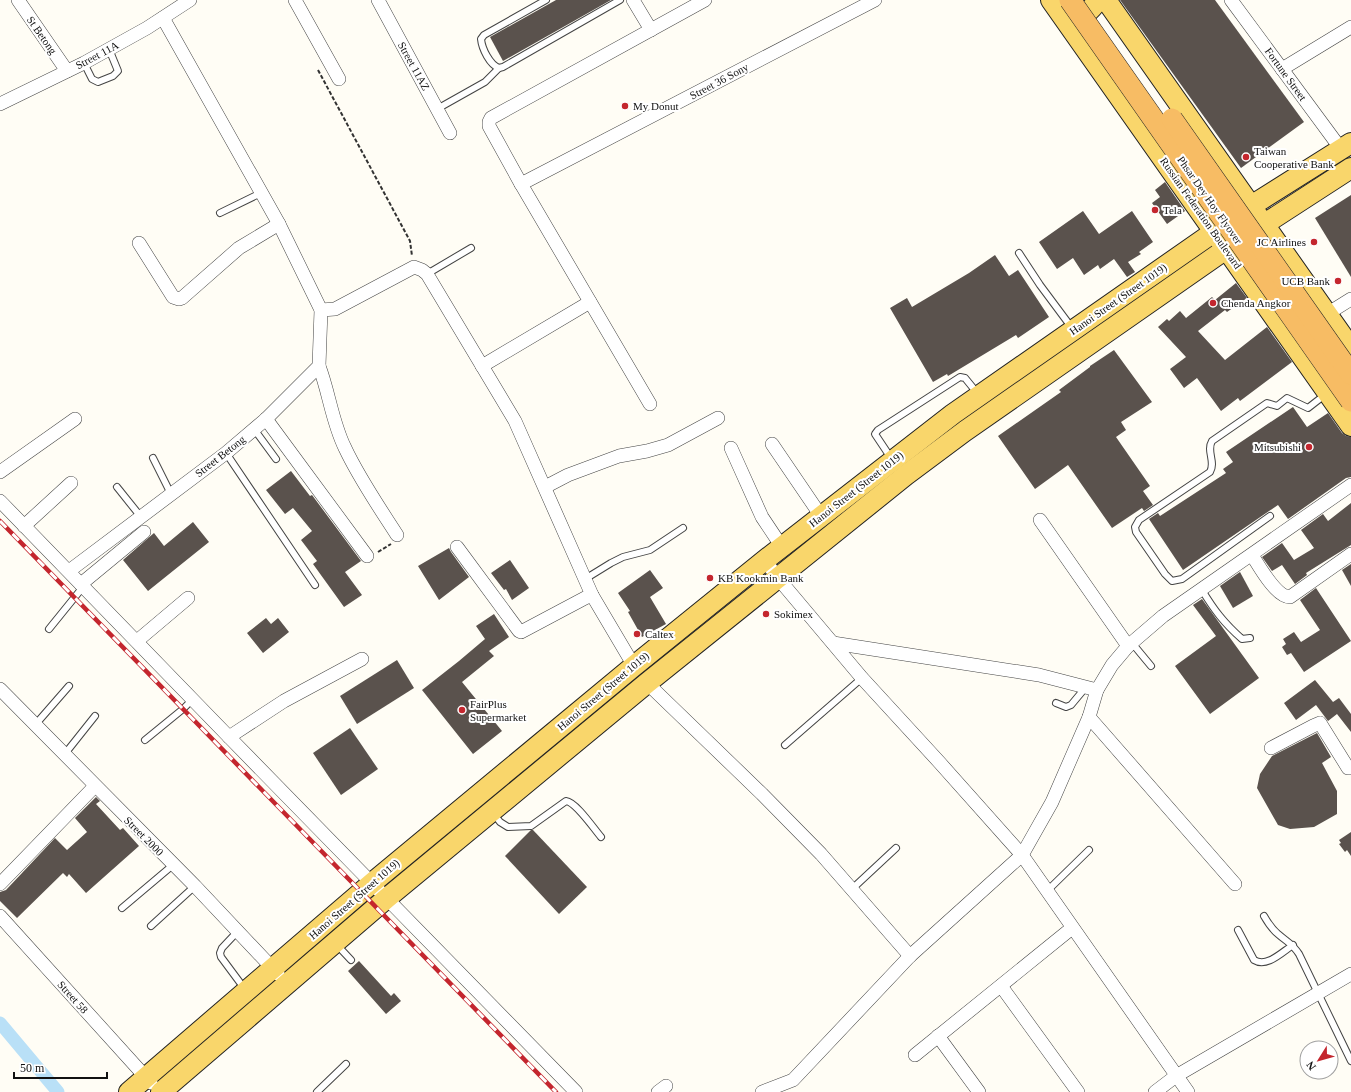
<svg xmlns="http://www.w3.org/2000/svg" width="1351" height="1092" font-family="'Times New Roman',serif">
<style>
.lines{fill:none;stroke-linecap:round;stroke-linejoin:round}
.canal{stroke:#b9e0f7;stroke-width:13}
.building{fill:#5a524d}
.service-casing{stroke:#444;stroke-width:8}
.minor-casing{stroke:#444;stroke-width:14}
.primary-casing{stroke:#222;stroke-width:22}
.path{stroke:#333;stroke-width:2;stroke-dasharray:4 2;stroke-linecap:butt}
.service{stroke:#fff;stroke-width:6}
.minor{stroke:#fff;stroke-width:13}
.primary{stroke:#f9d66b;stroke-width:20}
.rail-casing{stroke:#c4262e;stroke-width:4.5}
.rail{stroke:#fff;stroke-width:3;stroke-dasharray:9;stroke-linecap:butt}
.trunk-bridge-casing{stroke:#222;stroke-width:22;stroke-linecap:butt}
.trunk-bridge{stroke:#f7bc64;stroke-width:21}
.poi-dot{fill:#c4262e;stroke:#fff;stroke-width:1.5}
.labels{text-anchor:middle;stroke-width:4;stroke-linejoin:round;paint-order:stroke}
.street-label{font-size:11px;fill:#111;stroke:#fff}
.poi-label{font-size:11px;fill:#111;stroke:#fff;text-anchor:start}
</style>
<rect width="100%" height="100%" fill="#fffdf5"/>
<g class="lines">
<polyline class="canal" points="0,1023 58,1092"/>
</g>
<g class="building">
<polygon points="556,0 611,0 503,61 490,37"/>
<polygon points="1120,0 1215,0 1304,122 1241,168"/>
<polygon points="1165,182 1185,211 1167,224 1152,203 1160,197 1155,190"/>
<polygon points="1351,195 1351,277 1315,218"/>
<polygon points="1083,211 1099,234 1132,211 1153,242 1139,252 1141,254 1128,262 1135,272 1127,277 1114,259 1100,269 1098,265 1084,275 1073,258 1057,269 1039,242"/>
<polygon points="995,255 1009,276 1018,270 1049,317 1018,338 1016,335 948,376 947,374 933,382 890,308 907,298 912,307 969,273"/>
<polygon points="1236,283 1247,298 1227,312 1225,310 1198,331 1225,360 1267,327 1292,362 1240,401 1238,398 1221,411 1197,378 1184,388 1170,369 1186,357 1158,327 1167,319 1169,321 1180,311 1186,318 1212,297 1215,300"/>
<polygon points="1114,350 1152,402 1121,422 1126,430 1116,437 1150,486 1143,491 1153,505 1144,511 1142,508 1112,528 1068,465 1035,489 998,436 1061,392 1059,390 1090,367 1090,366"/>
<polygon points="1293,407 1307,427 1328,413 1342,433 1346,436 1351,437 1351,477 1346,478 1288,519 1278,505 1183,570 1149,519 1158,513 1160,516 1226,473 1223,469 1233,462 1226,452"/>
<polygon points="291,471 310,496 312,495 361,561 345,572 362,595 344,607 313,564 317,561 301,540 312,531 293,508 285,514 266,490"/>
<polygon points="1351,503 1351,545 1306,573 1307,575 1295,584 1282,565 1272,571 1262,557 1282,543 1294,560 1314,548 1301,530 1323,514 1328,521"/>
<polygon points="193,522 209,542 148,591 123,560 154,533 164,546"/>
<polygon points="449,548 451,552 469,577 439,600 418,566"/>
<polygon points="510,560 529,588 512,600 506,589 504,590 491,573"/>
<polygon points="1351,564 1351,586 1342,570"/>
<polygon points="650,570 663,588 650,597 666,624 642,637 628,612 630,611 618,593"/>
<polygon points="1240,572 1253,596 1233,608 1220,586"/>
<polygon points="1316,588 1351,641 1304,672 1291,653 1287,655 1282,647 1286,644 1283,639 1294,632 1301,642 1320,630 1300,600"/>
<polygon points="1202,599 1259,678 1210,714 1175,666 1216,636 1193,605"/>
<polygon points="494,614 509,637 489,651 494,656 462,682 502,731 473,754 422,690 459,661 485,639 476,626"/>
<polygon points="266,618 271,624 278,618 289,632 263,653 247,633"/>
<polygon points="397,660 414,688 357,724 340,696"/>
<polygon points="1315,680 1333,702 1339,698 1351,714 1351,732 1337,714 1328,721 1316,705 1296,720 1284,703"/>
<polygon points="350,728 378,769 341,795 313,753"/>
<polygon points="1317,733 1331,757 1322,763 1337,791 1337,814 1314,827 1290,829 1278,825 1257,788 1260,774 1272,756"/>
<polygon points="96,797 100,801 96,804 120,830 123,828 139,846 86,893 69,874 67,877 63,873 17,918 0,901 0,892 6,890 55,838 67,850 87,832 75,818"/>
<polygon points="531,830 533,830 587,887 559,914 505,856"/>
<polygon points="1351,832 1351,856 1347,850 1345,852 1339,844 1341,843 1339,840"/>
<polygon points="359,961 391,996 394,993 401,1001 386,1014 348,971"/>
</g>
<g class="lines">
<defs>
<g id="service">
<polyline points="84,63 92,79 98,82 113,76 118,71 109,49"/>
<path d="M499,68C490,65 482,49 481,39L484,35L546,0"/>
<polyline points="437,109 485,82 499,68 503,67 620,0"/>
<polyline points="220,213 261,193"/>
<polyline points="1019,253 1040,285 1072,328"/>
<polyline points="427,274 471,248"/>
<polyline points="254,429 276,459"/>
<polyline points="226,453 315,585"/>
<polyline points="153,458 171,494"/>
<polyline points="891,458 875,434 878,430 960,377 965,378 978,394"/>
<polyline points="117,487 141,517"/>
<path d="M1270,516L1182,579L1172,581L1165,574L1136,532L1135,527L1139,520L1210,472C1216,462 1206,451 1212,441L1267,403L1277,406L1287,398L1308,408L1326,394"/>
<polyline points="585,579 611,563 623,557 650,550 683,528"/>
<path d="M1202,590C1214,610 1224,623 1242,639L1250,638"/>
<polyline points="49,629 83,587"/>
<polyline points="1132,643 1151,666"/>
<polyline points="1056,703 1066,707 1071,705 1086,687"/>
<polyline points="35,725 69,686"/>
<polyline points="145,740 183,709 193,699"/>
<polyline points="785,745 862,678"/>
<polyline points="64,755 95,716"/>
<path d="M493,813L500,822L508,827L531,826L566,801C576,802 594,829 601,837"/>
<polyline points="852,889 896,848"/>
<polyline points="1046,892 1089,850"/>
<polyline points="122,908 173,865"/>
<path d="M1264,916C1268,923 1272,929 1278,934C1287,942 1292,943 1299,954L1351,1061"/>
<polyline points="151,926 195,886"/>
<path d="M1238,930L1254,960C1267,968 1282,952 1293,945"/>
<polyline points="238,931 222,948 220,953 221,957 244,988"/>
<polyline points="337,945 351,960"/>
<polyline points="317,1092 346,1064"/>
</g>
<g id="minor">
<polyline points="18,0 67,71"/>
<polyline points="295,0 339,79"/>
<polyline points="378,0 450,133"/>
<polyline points="633,0 651,30"/>
<polyline points="1231,0 1341,149"/>
<polyline points="1282,69 1351,27"/>
<polyline points="0,104 84,63 147,28 190,0"/>
<polyline points="521,184 875,0"/>
<polyline points="139,243 173,297 179,299 182,298 239,248 279,224"/>
<polyline points="321,310 335,309 414,267 422,270 427,274 515,421 592,595 634,666"/>
<polyline points="1327,314 1351,299"/>
<path d="M319,366C329,392 332,422 345,448C359,478 379,507 397,535"/>
<polyline points="482,366 590,302"/>
<polyline points="650,404 521,184 489,126 489,122 491,118 705,0"/>
<polyline points="266,419 367,556"/>
<polyline points="772,444 821,516"/>
<polyline points="731,448 762,517 782,547"/>
<polyline points="0,472 75,419"/>
<polyline points="545,487 568,475 619,456 647,451 668,445 718,418"/>
<polyline points="0,501 229,737 576,1092"/>
<polyline points="1040,520 1128,646"/>
<polyline points="24,526 71,483"/>
<polyline points="457,547 519,631 521,632 585,598 592,595"/>
<path d="M1252,555C1259,566 1276,597 1290,597L1351,554"/>
<polyline points="765,560 777,577 862,678 940,763 1022,855 1188,1092"/>
<polyline points="69,571 226,453 266,419 319,366 321,310 279,224 163,18"/>
<polyline points="81,584 144,532"/>
<polyline points="137,641 188,598"/>
<polyline points="833,643 1039,675 1097,690"/>
<polyline points="647,683 762,794 821,854 910,956"/>
<polyline points="0,689 195,886 278,974"/>
<polyline points="1089,717 1235,884"/>
<polyline points="229,737 284,701 362,659"/>
<polyline points="1271,748 1313,726 1320,723 1348,768 1351,768"/>
<polyline points="0,884 95,786"/>
<polyline points="0,916 151,1083"/>
<polyline points="1001,986 1078,1092"/>
<polyline points="938,1036 979,1092"/>
<polyline points="915,1055 1072,928"/>
<polyline points="658,1092 666,1086"/>
<polyline points="762,1092 793,1080 910,956 1022,855 1052,802 1089,717 1097,690 1112,665 1128,646 1163,616 1351,485"/>
<polyline points="1155,1092 1176,1076 1351,974"/>
</g>
<g id="primary">
<polyline points="1051,0 1351,426"/>
<polyline points="1106,0 1351,348"/>
<path d="M1066,15C1081,21 1088,13 1096,3L1097,0"/>
<polyline points="129,1092 372,883 634,666 765,560 953,414 1214,232 1251,206 1351,143"/>
<polyline points="161,1092 387,898 647,683 906,475 965,431 1226,249 1351,168"/>
</g>
</defs>
<use href="#service" class="service-casing"/>
<use href="#minor" class="minor-casing"/>
<use href="#primary" class="primary-casing"/>
<g class="path">
<polyline points="318,70 410,241 412,256"/>
<polyline points="378,552 391,544"/>
</g>
<use href="#service" class="service"/>
<use href="#minor" class="minor"/>
<use href="#primary" class="primary"/>
<defs>
<polyline id="rail" points="0,521 556,1092"/>
</defs>
<use href="#rail" class="rail-casing"/>
<use href="#rail" class="rail"/>
<defs>
<g id="trunk-bridge">
<polyline points="1070,0 1351,401"/>
<polyline points="1172,119 1351,374"/>
</g>
</defs>
<use href="#trunk-bridge" class="trunk-bridge-casing"/>
<use href="#trunk-bridge" class="trunk-bridge"/>
</g>
<g class="poi-dot">
<circle cx="625" cy="106" r="4"/>
<circle cx="1246" cy="157" r="4"/>
<circle cx="1155" cy="210" r="4"/>
<circle cx="1314" cy="242" r="4"/>
<circle cx="1338" cy="281" r="4"/>
<circle cx="1213" cy="303" r="4"/>
<circle cx="1309" cy="447" r="4"/>
<circle cx="710" cy="578" r="4"/>
<circle cx="766" cy="614" r="4"/>
<circle cx="637" cy="634" r="4"/>
<circle cx="462" cy="710" r="4"/>
</g>
<g class="labels">
<g class="street-label">
<text transform="translate(42 35) rotate(55)" y="4">St Betong</text>
<text transform="translate(97 55) rotate(-28)" y="4">Street 11A</text>
<text transform="translate(414 66) rotate(61)" y="4">Street 11AZ</text>
<text transform="translate(1286 74) rotate(54)" y="4">Fortune Street</text>
<text transform="translate(719 81) rotate(-28)" y="4">Street 36 Sony</text>
<text transform="translate(1210 200) rotate(55)" y="4">Phsar Dey Hoy Flyover</text>
<text transform="translate(1201 213) rotate(55)" y="4">Russian Federation Boulevard</text>
<text transform="translate(1118 299) rotate(-35)" y="4">Hanoi Street (Street 1019)</text>
<text transform="translate(220 456) rotate(-38)" y="4">Street Betong</text>
<text transform="translate(856 489) rotate(-38)" y="4">Hanoi Street (Street 1019)</text>
<text transform="translate(603 691) rotate(-40)" y="4">Hanoi Street (Street 1019)</text>
<text transform="translate(144 836) rotate(45)" y="4">Street 2000</text>
<text transform="translate(354 899) rotate(-41)" y="4">Hanoi Street (Street 1019)</text>
<text transform="translate(73 997) rotate(48)" y="4">Street 58</text>
</g>
<g class="poi-label">
<text x="633" y="110">My Donut</text>
<text x="1254" y="155">Taiwan<tspan x="1254" dy="13">Cooperative Bank</tspan></text>
<text x="1163" y="214">Tela</text>
<text x="1306" y="246" text-anchor="end">JC Airlines</text>
<text x="1330" y="285" text-anchor="end">UCB Bank</text>
<text x="1221" y="307">Chenda Angkor</text>
<text x="1301" y="451" text-anchor="end">Mitsubishi</text>
<text x="718" y="582">KB Kookmin Bank</text>
<text x="774" y="618">Sokimex</text>
<text x="645" y="638">Caltex</text>
<text x="470" y="708">FairPlus<tspan x="470" dy="13">Supermarket</tspan></text>
</g>
</g>
<g transform="translate(1319 1060) rotate(233)"><circle r="19" fill="#ffffff" stroke="#a0a0a0"/>
<path d="M0-3L7 15L0 10L-7 15Z" fill="#c4262e"/>
<text y="-6" font-size="11" font-weight="bold" text-anchor="middle" fill="#111111">N</text>
</g>
<path d="M14 1072v6h93v-6" fill="none" stroke="#111111" stroke-width="2"/>
<text x="20" y="1072" font-size="12" fill="#111111" stroke="#ffffff" stroke-width="3" paint-order="stroke">50 m</text>
</svg>
